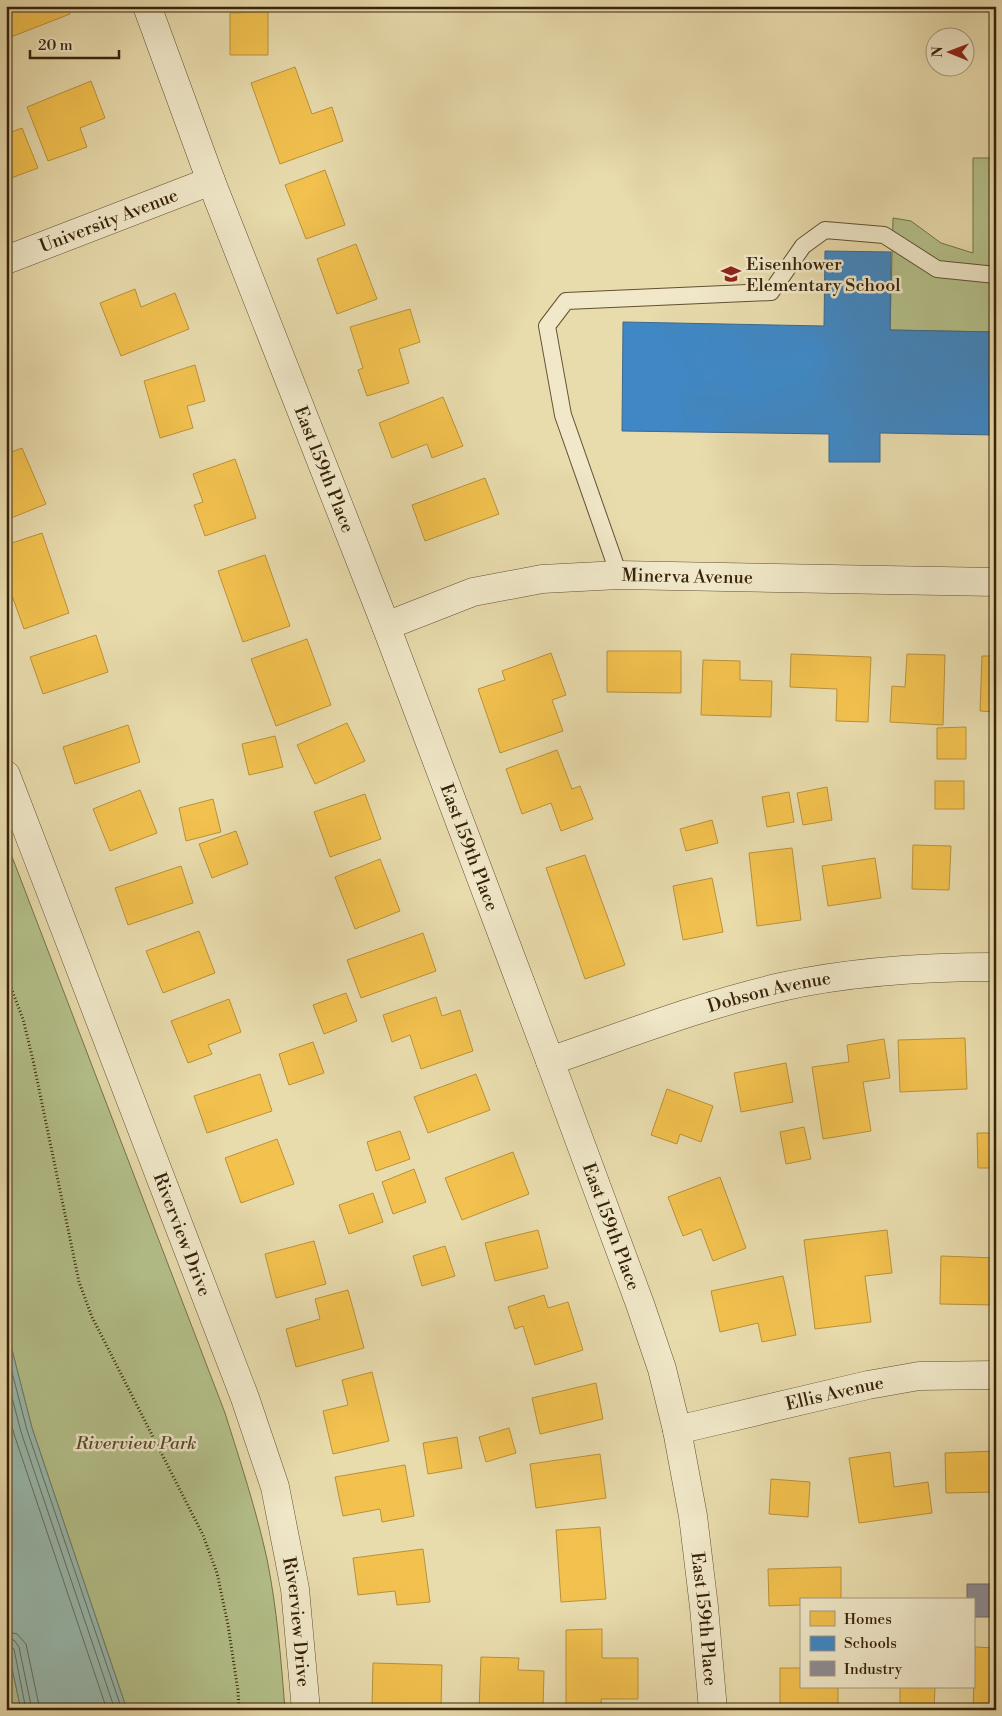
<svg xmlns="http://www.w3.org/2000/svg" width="1002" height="1716" font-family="'Libre Bodoni',serif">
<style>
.green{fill:#b4c18b;stroke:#76724a}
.water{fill:#98bab0;stroke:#717d6e}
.homes{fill:#f2c14e;stroke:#ba913a}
.schools{fill:#3f88c5;stroke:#3d698d}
.industry{fill:#8d8d92;stroke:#736d69}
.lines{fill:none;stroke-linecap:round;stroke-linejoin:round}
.shore{stroke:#686e5d;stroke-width:1}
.service-casing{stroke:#635032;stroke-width:18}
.minor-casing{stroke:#635032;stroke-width:29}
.path{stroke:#37220a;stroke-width:3;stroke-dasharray:1 2.5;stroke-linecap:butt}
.service{stroke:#f0e8c9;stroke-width:16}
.minor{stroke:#f0e8c9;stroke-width:28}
.labels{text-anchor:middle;stroke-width:5;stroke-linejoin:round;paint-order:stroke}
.street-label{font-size:18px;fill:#37220a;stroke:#f0e8c9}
.poi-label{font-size:18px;fill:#37220a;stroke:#f0e8c9;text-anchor:start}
.park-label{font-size:18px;font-style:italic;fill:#564a2a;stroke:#f0e8c9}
</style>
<rect width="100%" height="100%" fill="#e8dbac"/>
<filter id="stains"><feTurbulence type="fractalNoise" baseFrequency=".004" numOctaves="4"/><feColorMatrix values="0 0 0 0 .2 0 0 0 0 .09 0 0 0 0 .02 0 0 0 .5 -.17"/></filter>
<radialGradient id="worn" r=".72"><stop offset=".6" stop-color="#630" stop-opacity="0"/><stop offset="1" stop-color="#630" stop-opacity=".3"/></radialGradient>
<g class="green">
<polygon points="973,158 996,158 996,332 890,330 893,218 911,221 941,243 973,253"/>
<path d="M6,841L225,1413C240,1461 256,1509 267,1559C277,1609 281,1659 285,1710H127L32,1428L11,1346L6,1314Z"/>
<polygon points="6,1640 21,1710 6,1710"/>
</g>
<polygon class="water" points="6,1314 11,1346 32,1428 127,1710 21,1710 6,1640"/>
<g class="homes">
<polygon points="6,6 67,6 70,14 11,37 6,25"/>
<polygon points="268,12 268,55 230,55 230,13"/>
<polygon points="295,67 312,114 332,107 343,141 280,164 251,83"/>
<polygon points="91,81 105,118 80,128 87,147 48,161 27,107"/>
<polygon points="22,128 38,168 6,180 6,134"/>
<polygon points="325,170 345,225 306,239 285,185"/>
<polygon points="356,244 377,299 337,314 317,259"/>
<polygon points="135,289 141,307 175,293 189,329 121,356 100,303"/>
<polygon points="410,309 420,342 399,349 409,383 367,396 358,370 363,368 350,327"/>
<polygon points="195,365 205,401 187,406 193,428 160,438 144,381"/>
<polygon points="443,397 463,446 432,458 427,444 392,458 379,423"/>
<polygon points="22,448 46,504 6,520 6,454"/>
<polygon points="235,459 256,518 205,536 194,505 203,502 193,474"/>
<polygon points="485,478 499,514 425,541 412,505"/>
<polygon points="42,533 69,613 24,629 6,579 6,545"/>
<polygon points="265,555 290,626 243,642 218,571"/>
<polygon points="96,635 108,672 43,694 30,657"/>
<polygon points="307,639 331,705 276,726 251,659"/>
<polygon points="607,651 681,651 681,693 607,692"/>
<polygon points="551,653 566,695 552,700 563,731 500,753 478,689 505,680 502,671"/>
<polygon points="791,654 871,657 868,722 836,721 837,689 790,687"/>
<polygon points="907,654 945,655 943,725 890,722 892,686 905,687"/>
<polygon points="982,656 996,656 996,712 980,711"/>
<polygon points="703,660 740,661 740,680 772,681 771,717 701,715"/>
<polygon points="347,723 365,761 315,784 297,745"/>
<polygon points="128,725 140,762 75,784 63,747"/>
<polygon points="966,727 966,759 937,759 937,728"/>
<polygon points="275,736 283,767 249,775 242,744"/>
<polygon points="557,750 572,789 580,786 593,819 561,831 551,803 522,814 506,769"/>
<rect x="935" y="781" width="29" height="28"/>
<polygon points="827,787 832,820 803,825 797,793"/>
<polygon points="140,790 157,833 110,851 93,809"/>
<polygon points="789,792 794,822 767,827 762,797"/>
<polygon points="365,794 381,839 330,857 314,812"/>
<polygon points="213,799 221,832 186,841 179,808"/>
<polygon points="712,820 718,843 686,851 680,829"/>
<polygon points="236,831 248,864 212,878 199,844"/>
<polygon points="992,840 996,841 996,903 991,903"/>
<polygon points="913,845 951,846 949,890 912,889"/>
<polygon points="792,848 801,920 757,926 749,853"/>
<polygon points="585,855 625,965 585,979 546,868"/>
<polygon points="875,858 881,898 828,906 822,866"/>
<polygon points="380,859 400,911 355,929 335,877"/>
<polygon points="181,866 193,903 128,925 115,888"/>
<polygon points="712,878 723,932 683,940 673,886"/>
<polygon points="199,931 215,973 163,993 146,951"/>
<polygon points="423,933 436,971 361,998 347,960"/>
<polygon points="346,993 357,1021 324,1034 313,1005"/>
<polygon points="436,997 442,1016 460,1010 473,1051 421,1069 410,1035 392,1042 383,1015"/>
<polygon points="229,999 241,1032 208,1045 212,1054 188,1063 171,1021"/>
<polygon points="965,1038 967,1089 900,1092 898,1040"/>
<polygon points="884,1039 890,1078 863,1082 871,1131 823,1139 812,1067 849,1062 847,1045"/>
<polygon points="313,1042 324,1073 289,1085 279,1054"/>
<polygon points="995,1042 996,1042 996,1105 994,1105"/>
<polygon points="786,1063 793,1102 741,1112 734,1073"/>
<polygon points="260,1074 272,1111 207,1133 194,1096"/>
<polygon points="476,1074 490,1110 428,1133 414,1097"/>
<polygon points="667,1089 713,1106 701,1142 680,1134 677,1144 651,1135"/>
<polygon points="804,1127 811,1159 786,1164 780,1132"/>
<polygon points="400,1131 410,1159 376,1171 367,1142"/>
<polygon points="977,1133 996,1133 996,1168 978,1168"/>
<polygon points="277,1139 294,1184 241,1203 225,1158"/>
<polygon points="513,1152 529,1194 462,1220 445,1178"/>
<polygon points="414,1169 426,1202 393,1214 382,1182"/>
<polygon points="720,1177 746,1248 713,1261 701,1229 683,1236 668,1197"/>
<polygon points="373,1193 383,1222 349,1234 339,1205"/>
<polygon points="538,1230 548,1268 495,1281 485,1243"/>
<polygon points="887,1230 892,1273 865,1276 871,1322 815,1329 804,1240"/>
<polygon points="314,1241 326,1284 276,1298 265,1254"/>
<polygon points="445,1246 455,1276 422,1286 413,1256"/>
<polygon points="941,1256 996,1258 996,1305 940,1304"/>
<polygon points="783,1276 796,1335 762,1342 758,1323 720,1332 711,1291"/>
<polygon points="348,1290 364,1348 296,1367 286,1329 320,1319 315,1299"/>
<polygon points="544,1295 548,1308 568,1302 583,1350 535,1365 523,1326 515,1329 508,1307"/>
<polygon points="372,1372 389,1441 333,1454 323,1411 348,1405 342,1380"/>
<polygon points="596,1383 603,1419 540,1434 532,1398"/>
<polygon points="509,1428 516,1453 486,1462 479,1437"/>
<polygon points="457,1437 462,1468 428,1474 423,1443"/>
<polygon points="996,1451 996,1492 946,1493 945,1453"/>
<polygon points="890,1452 894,1487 928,1482 932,1513 859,1523 849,1458"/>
<polygon points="600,1454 606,1498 536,1508 530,1464"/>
<polygon points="405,1465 414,1516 382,1522 380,1509 343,1516 335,1477"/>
<polygon points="771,1479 810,1482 808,1517 769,1514"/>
<polygon points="600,1527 606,1599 561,1602 556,1530"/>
<polygon points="423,1549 430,1602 397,1605 395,1591 358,1595 353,1558"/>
<polygon points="841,1567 841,1600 801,1600 801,1605 769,1606 768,1569"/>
<polygon points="602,1629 602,1658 638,1658 638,1699 601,1699 602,1710 566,1710 566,1630"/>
<polygon points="975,1647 996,1648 996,1710 973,1710"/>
<polygon points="481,1657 519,1658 518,1670 544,1671 543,1710 479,1710"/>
<polygon points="373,1663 442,1665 441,1707 372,1705"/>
<polygon points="780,1668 801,1668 801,1687 838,1687 838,1710 780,1710"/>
<polygon points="900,1687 935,1687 934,1710 900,1710"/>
</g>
<polygon class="schools" points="825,251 891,252 890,330 996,332 996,435 880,433 880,462 829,462 829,434 622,431 623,322 824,326"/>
<polygon class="industry" points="967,1584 996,1584 996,1617 973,1617 973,1600 967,1600"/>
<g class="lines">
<g class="shore">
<polyline points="6,1349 27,1430 122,1710"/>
<polyline points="6,1374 21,1432 115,1710"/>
<polyline points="6,1404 14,1434 107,1710"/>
<polyline points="6,1631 17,1634 26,1644 40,1710"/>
<polyline points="6,1639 14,1640 19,1647 32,1710"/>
<polyline points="6,1645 11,1646 14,1649 26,1710"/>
</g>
<defs>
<polyline id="service" points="619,575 563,415 547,326 566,301 771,292 803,246 825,230 884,235 937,269 996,275"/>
<g id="minor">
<path id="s1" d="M147,6L211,181L386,626L550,1061L640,1304L662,1369L677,1430L693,1516L704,1607L713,1710"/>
<path id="s2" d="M6,260L211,181"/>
<path id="s3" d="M386,626L473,592L542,579L619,575L996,582"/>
<path id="s4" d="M6,775L245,1398L275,1487L295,1589L306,1710"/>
<path id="s5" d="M550,1061C626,1035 702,1005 781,987C851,971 924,967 996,967"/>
<path id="s6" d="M677,1430L868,1385L919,1376L996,1375"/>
</g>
</defs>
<use href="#service" class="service-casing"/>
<use href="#minor" class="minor-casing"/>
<polyline class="path" points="6,975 23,1019 33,1060 79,1282 92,1317 203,1535 217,1573 228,1625 238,1691 239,1710"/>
<use href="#service" class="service"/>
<use href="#minor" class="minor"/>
</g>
<defs>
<symbol id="school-bare" viewBox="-9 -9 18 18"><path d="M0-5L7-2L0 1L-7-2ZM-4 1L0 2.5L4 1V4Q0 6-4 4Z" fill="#8f2418" stroke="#f0e8c9" stroke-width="2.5" paint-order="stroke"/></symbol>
</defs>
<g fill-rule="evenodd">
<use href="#school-bare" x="717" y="260" width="28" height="28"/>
</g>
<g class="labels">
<g class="street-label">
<text dy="6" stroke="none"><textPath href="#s2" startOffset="110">University Avenue</textPath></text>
<text dy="6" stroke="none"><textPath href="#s1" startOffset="496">East 159th Place</textPath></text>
<text dy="6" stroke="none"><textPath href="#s3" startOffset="309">Minerva Avenue</textPath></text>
<text dy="6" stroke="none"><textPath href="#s1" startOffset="901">East 159th Place</textPath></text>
<text dy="6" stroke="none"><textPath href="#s5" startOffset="230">Dobson Avenue</textPath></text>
<text dy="6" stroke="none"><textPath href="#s1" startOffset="1306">East 159th Place</textPath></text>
<text dy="6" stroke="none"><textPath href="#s4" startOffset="492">Riverview Drive</textPath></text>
<text dy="6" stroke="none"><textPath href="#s6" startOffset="162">Ellis Avenue</textPath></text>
<text dy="6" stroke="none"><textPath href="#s1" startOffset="1711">East 159th Place</textPath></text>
<text dy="6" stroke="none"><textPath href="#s4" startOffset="898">Riverview Drive</textPath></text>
</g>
<g class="poi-label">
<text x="746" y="270">Eisenhower<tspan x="746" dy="21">Elementary School</tspan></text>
</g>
<g class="park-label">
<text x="136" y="1449">Riverview Park</text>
</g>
</g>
<rect width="1002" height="1716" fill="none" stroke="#e8dbac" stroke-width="25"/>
<rect x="8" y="8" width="987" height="1701" fill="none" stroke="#37220a" stroke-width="2.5"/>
<rect x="12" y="12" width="977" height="1691" fill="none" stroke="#37220a"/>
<rect x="800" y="1598" width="175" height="90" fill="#f0e8c9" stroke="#a6997d"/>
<rect x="810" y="1611" width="25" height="15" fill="#f2c14e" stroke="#a6997d"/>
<text x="844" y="1624" font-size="15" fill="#37220a">Homes</text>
<rect x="810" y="1636" width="25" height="15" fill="#3f88c5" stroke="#a6997d"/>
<text x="844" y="1648" font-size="15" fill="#37220a">Schools</text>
<rect x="810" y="1661" width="25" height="15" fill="#8d8d92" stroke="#a6997d"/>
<text x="844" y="1674" font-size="15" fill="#37220a">Industry</text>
<g transform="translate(950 52) rotate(271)"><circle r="24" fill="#f0e8c9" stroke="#a6997d"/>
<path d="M0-4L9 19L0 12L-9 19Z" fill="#8f2418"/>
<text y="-8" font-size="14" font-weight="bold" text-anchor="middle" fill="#37220a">N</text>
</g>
<path d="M30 50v8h89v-8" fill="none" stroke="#37220a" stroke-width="2.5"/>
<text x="38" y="50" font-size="15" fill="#37220a" stroke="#f0e8c9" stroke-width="4" paint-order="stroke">20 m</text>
<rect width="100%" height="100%" filter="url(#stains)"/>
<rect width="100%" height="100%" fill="url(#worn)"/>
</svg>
